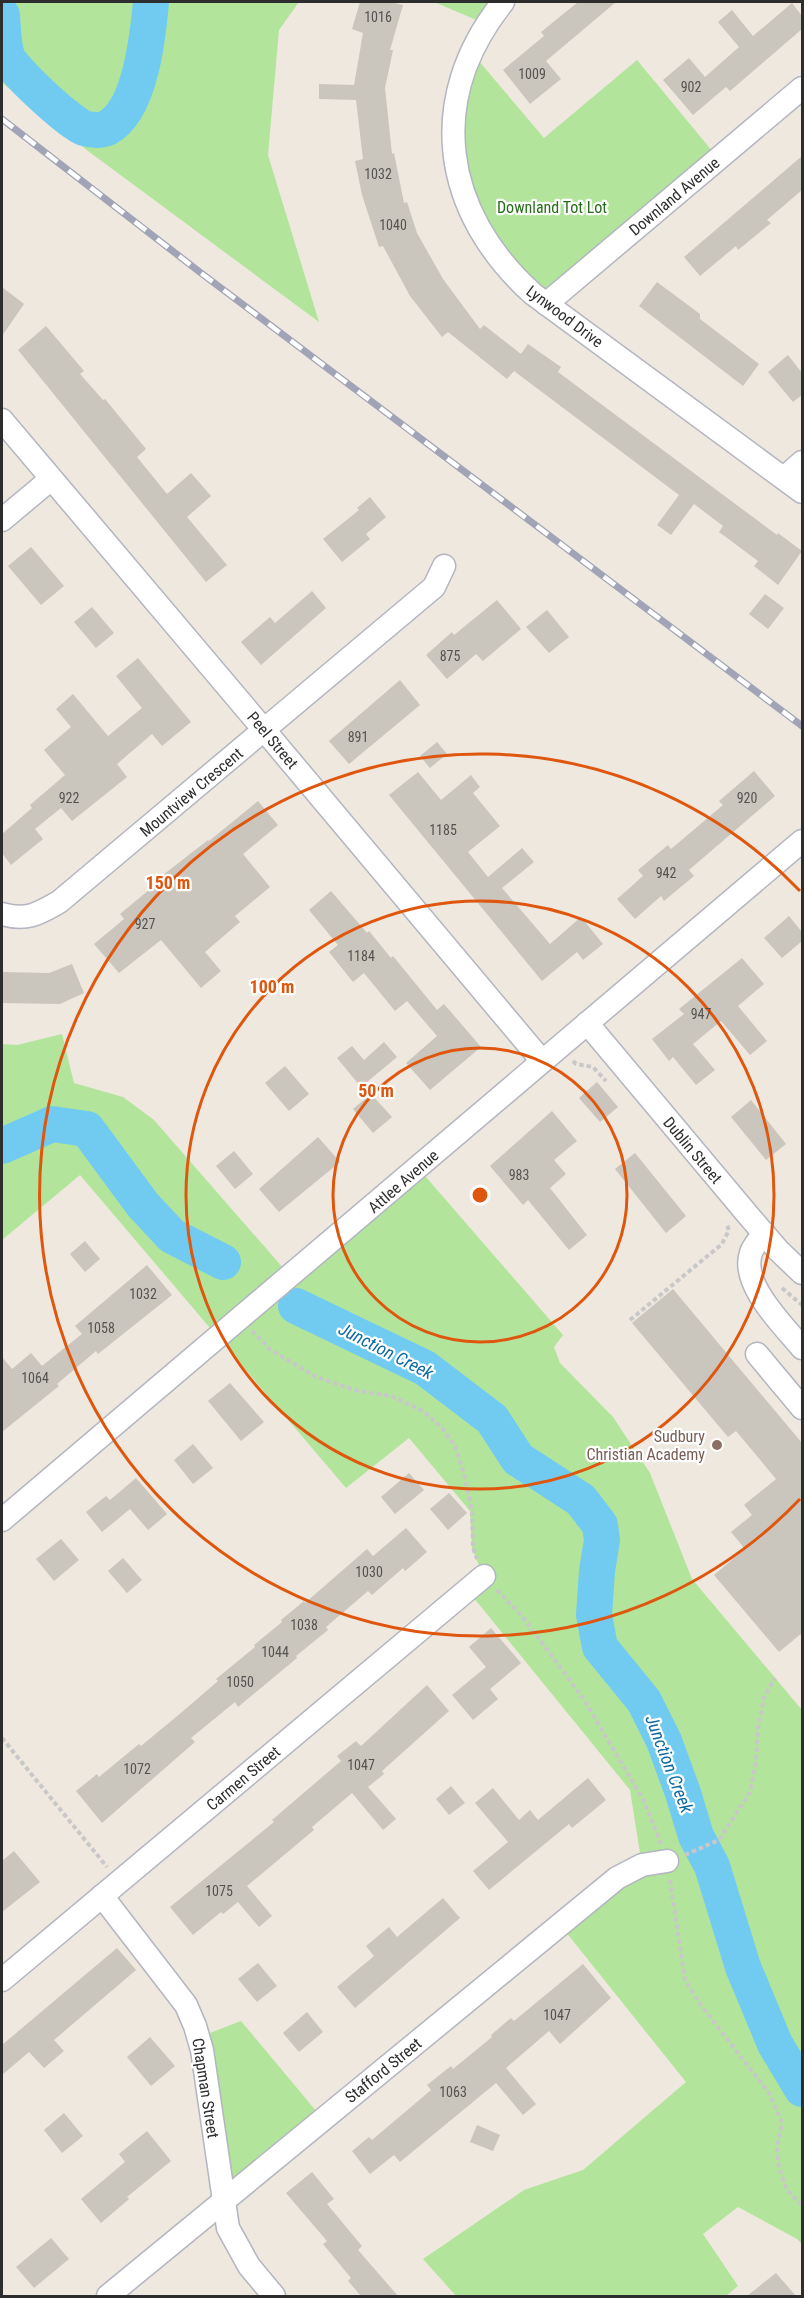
<svg xmlns="http://www.w3.org/2000/svg" width="804" height="2298" font-family="'Roboto Condensed',sans-serif">
<style>
.green{fill:#b2e59b}
.lines{fill:none;stroke-linecap:round;stroke-linejoin:round}
.river{stroke:#71cbf1;stroke-width:36}
.building{fill:#cac6bd}
.minor-casing{stroke:#b3b5c0;stroke-width:25}
.path{stroke:#c8c8c8;stroke-width:4;stroke-dasharray:4.5 3;stroke-linecap:butt}
.minor{stroke:#fff;stroke-width:22}
.rail-casing{stroke:#a1a4b7;stroke-width:7}
.rail{stroke:#fff;stroke-width:4.5;stroke-dasharray:14;stroke-linecap:butt}
.ring{fill:none;stroke:#df570e;stroke-width:3}
.education-dot{fill:#8d6e63;stroke:#fff;stroke-width:2}
.labels{text-anchor:middle;stroke-width:4.5;stroke-linejoin:round;paint-order:stroke}
.number-label{font-size:14px;fill:#545351}
.street-label{font-size:16px;fill:#2d2d2d;stroke:#fff}
.park-label{font-size:16px;fill:#286d19;stroke:#fff}
.education-label{font-size:16px;fill:#785e54;stroke:#fff;text-anchor:end}
.water-label{font-size:18px;font-style:italic;fill:#0b69a3;stroke:#fff}
.centre{fill:#df570e;stroke:#fff;stroke-width:3}
.ring-label{font-size:18px;text-anchor:middle;font-weight:bold;fill:#df570e;stroke:#fff;stroke-width:4.5;stroke-linejoin:round;paint-order:stroke}
</style>
<rect width="100%" height="100%" fill="#eee8df"/>
<g class="green">
<polygon points="2,2 299,2 279,30 268,155 319,322 88,151 2,83"/>
<polygon points="434,2 505,2 488,25"/>
<polygon points="473,54 544,138 637,60 718,158 547,301 500,254 458,163"/>
<polygon points="62,1034 74,1083 123,1097 154,1120 291,1277 419,1169 563,1335 554,1347 560,1363 613,1417 650,1473 692,1579 802,1710 802,2244 797,2239 738,2207 703,2234 738,2286 726,2296 456,2296 423,2259 524,2190 583,2170 686,2082 561,1926 642,1866 630,1790 469,1592 484,1578 472,1548 470,1511 409,1438 346,1488 80,1175 2,1240 2,1044 17,1045"/>
<polygon points="241,2021 322,2118 225,2198 202,2036"/>
</g>
<g class="lines">
<g class="river">
<path d="M2,15C3,29 3,44 7,56C12,70 70,123 84,128C91,130 100,131 107,128C141,110 148,35 151,2"/>
<polyline points="2,1146 52,1124 87,1129 143,1205 172,1236 223,1262"/>
<polyline points="296,1306 425,1368 492,1419 518,1459 581,1500 600,1525 602,1540 597,1571 594,1615 600,1647 644,1701 664,1741 683,1793 696,1836 712,1866 743,1967 775,2044 802,2089"/>
</g>
</g>
<g class="building">
<polygon points="360,2 390,2 403,5 390,50 393,50 385,88 392,154 394,153 404,203 407,202 417,233 443,279 480,329 484,325 521,354 528,344 561,367 558,372 777,535 778,533 802,551 778,585 754,566 758,561 719,532 723,526 694,504 671,535 657,525 679,495 514,371 507,379 448,332 442,337 410,296 383,246 379,247 362,195 355,161 363,159 356,100 319,99 319,84 354,85 363,33 352,29"/>
<polygon points="578,2 616,2 546,61 561,79 530,104 503,70 544,36 541,32"/>
<polygon points="792,3 802,16 802,29 730,91 726,87 693,115 663,80 689,58 705,77 739,47 718,22 732,10 753,36"/>
<polygon points="802,156 802,190 767,220 771,223 738,250 736,246 700,276 684,257"/>
<polygon points="657,282 700,314 700,319 759,364 743,386 639,306"/>
<polygon points="2,287 24,304 2,336"/>
<polygon points="46,326 84,371 80,374 103,400 105,399 146,449 137,457 167,494 191,473 211,496 187,517 227,565 206,582 18,350"/>
<polygon points="788,355 802,373 802,395 793,402 768,372"/>
<polygon points="370,497 386,517 366,534 370,539 342,562 323,539 359,510 357,508"/>
<polygon points="31,547 64,586 41,605 8,566"/>
<polygon points="312,591 326,608 261,665 241,642 270,617 275,623"/>
<polygon points="765,594 784,608 768,629 749,614"/>
<polygon points="497,600 521,629 483,661 476,654 447,679 426,655 452,632 454,635"/>
<polygon points="92,607 114,633 96,648 74,622"/>
<polygon points="547,610 569,637 549,653 526,627"/>
<polygon points="138,658 191,722 162,746 152,734 117,764 127,777 72,821 61,808 35,829 43,839 11,865 2,853 2,834 32,808 30,805 65,775 44,750 71,727 56,709 73,694 108,736 142,708 116,676"/>
<polygon points="400,680 420,705 349,764 329,741"/>
<polygon points="437,742 447,754 430,768 420,756"/>
<polygon points="754,771 775,796 689,870 694,876 664,901 661,896 635,919 617,899 643,876 638,870 668,845 671,849 723,805 719,801"/>
<polygon points="418,772 441,800 471,775 480,787 473,793 500,826 468,852 488,877 522,848 534,862 502,888 550,944 581,917 603,944 583,960 577,952 542,981 389,795"/>
<polygon points="258,801 278,825 243,854 270,887 235,916 240,922 205,952 221,971 201,988 161,940 119,973 94,944 124,919 120,914 156,884 154,882 208,840 209,841"/>
<polygon points="331,891 367,933 369,931 391,958 393,956 437,1010 444,1004 481,1047 430,1090 406,1063 437,1036 407,1001 395,1011 364,973 353,982 329,952 338,945 309,910"/>
<polygon points="789,916 802,932 802,941 782,958 764,938"/>
<polygon points="742,958 764,984 738,1006 767,1041 750,1055 721,1021 693,1044 715,1070 696,1085 673,1057 669,1061 652,1039 684,1014 679,1009"/>
<polygon points="72,964 84,993 60,1004 2,1003 2,972 49,973"/>
<polygon points="384,1042 397,1057 361,1087 337,1058 352,1046 364,1060"/>
<polygon points="285,1066 309,1094 289,1111 265,1083"/>
<polygon points="597,1082 618,1107 600,1122 579,1098"/>
<polygon points="371,1094 392,1117 373,1133 353,1109"/>
<polygon points="751,1100 786,1144 766,1160 731,1117"/>
<polygon points="552,1111 577,1141 554,1160 566,1174 550,1188 587,1235 569,1250 528,1200 523,1205 490,1166"/>
<polygon points="318,1137 340,1162 279,1212 259,1189"/>
<polygon points="234,1151 253,1174 235,1189 216,1166"/>
<polygon points="635,1153 686,1216 666,1233 615,1169"/>
<polygon points="85,1241 100,1259 85,1272 70,1254"/>
<polygon points="147,1265 172,1295 98,1354 96,1351 57,1384 59,1386 2,1432 2,1357 12,1369 31,1353 42,1366 82,1334 75,1326"/>
<polygon points="673,1289 802,1443 802,1633 779,1652 714,1575 745,1549 731,1532 752,1515 744,1505 776,1479 736,1431 728,1437 632,1323"/>
<polygon points="230,1383 264,1422 241,1441 208,1401"/>
<polygon points="193,1444 213,1468 193,1484 174,1460"/>
<polygon points="409,1473 424,1490 395,1514 381,1497"/>
<polygon points="136,1478 167,1514 148,1530 130,1509 102,1532 86,1512 106,1496 110,1500"/>
<polygon points="449,1493 467,1513 448,1530 430,1509"/>
<polygon points="406,1528 427,1552 405,1571 403,1568 372,1595 368,1591 326,1627 328,1630 296,1656 297,1658 238,1707 235,1702 191,1738 195,1742 102,1823 76,1791 97,1774 99,1777 139,1744 141,1746 182,1712 218,1681 216,1679 255,1647 254,1645 282,1622 281,1620 304,1601 305,1603 367,1549 373,1556"/>
<polygon points="61,1539 79,1560 54,1581 36,1559"/>
<polygon points="123,1558 142,1580 127,1593 108,1571"/>
<polygon points="491,1628 521,1663 490,1689 498,1699 473,1720 452,1695 486,1667 469,1647"/>
<polygon points="427,1685 449,1711 382,1771 384,1774 368,1787 396,1819 383,1830 352,1793 312,1827 314,1830 247,1886 272,1916 259,1927 238,1902 223,1914 221,1912 193,1935 170,1907 274,1822 272,1820 341,1761 337,1756 356,1741 361,1746"/>
<polygon points="588,1778 606,1800 572,1828 569,1824 489,1890 473,1871 508,1842 475,1803 493,1788 519,1820 530,1810 538,1820"/>
<polygon points="451,1786 465,1803 449,1815 436,1799"/>
<polygon points="14,1851 40,1882 2,1912 2,1861"/>
<polygon points="443,1898 460,1918 355,2008 337,1987 374,1956 366,1946 389,1927 397,1937"/>
<polygon points="117,1948 136,1970 54,2040 64,2051 44,2068 29,2052 2,2075 2,2045"/>
<polygon points="258,1963 277,1986 257,2002 238,1979"/>
<polygon points="583,1964 611,1998 560,2044 549,2031 506,2068 536,2104 523,2115 496,2083 400,2162 394,2155 370,2174 352,2151 369,2137 372,2140 431,2090 427,2085 451,2066 453,2069 492,2037 491,2035 511,2018 514,2021"/>
<polygon points="307,2012 323,2032 299,2052 283,2033"/>
<polygon points="150,2037 175,2066 151,2086 127,2057"/>
<polygon points="64,2113 83,2136 62,2153 44,2130"/>
<polygon points="477,2125 500,2135 493,2151 470,2142"/>
<polygon points="147,2131 171,2161 127,2197 129,2199 101,2223 81,2199 125,2162 119,2154"/>
<polygon points="312,2172 334,2199 327,2204 362,2246 358,2250 398,2296 361,2296 348,2281 351,2278 323,2244 327,2241 286,2193"/>
<polygon points="51,2238 69,2259 34,2288 16,2267"/>
<polygon points="776,2273 796,2296 747,2296"/>
</g>
<g class="lines">
<defs>
<g id="minor">
<path d="M503,2C425,100 442,212 533,294L802,492"/>
<polyline points="546,304 802,88"/>
<polyline points="2,420 265,731 542,1061"/>
<polyline points="784,478 802,462"/>
<polyline points="2,520 51,479"/>
<path d="M2,914C27,921 38,914 59,902L434,587L444,566"/>
<polyline points="587,1023 748,1215 778,1250 802,1273"/>
<path d="M764,1233C760,1239 753,1246 751,1253C740,1284 784,1326 802,1348"/>
<polyline points="757,1354 802,1408"/>
<polyline points="2,1520 802,841"/>
<polyline points="102,1896 186,2005 195,2026 202,2050 228,2228 249,2266 274,2296"/>
<polyline points="2,1980 484,1576"/>
<polyline points="108,2296 617,1878 642,1865 667,1861"/>
</g>
</defs>
<use href="#minor" class="minor-casing"/>
<g class="path">
<polyline points="573,1061 576,1064 593,1067 606,1081"/>
<polyline points="782,1288 802,1305"/>
<polyline points="630,1320 722,1244 729,1230 726,1223"/>
<polyline points="252,1331 271,1350 316,1377 358,1391 391,1396 423,1411 442,1428 455,1446 464,1474 472,1510 473,1548 477,1559"/>
<polyline points="497,1590 522,1616 583,1698 644,1801 661,1844"/>
<polyline points="2,1738 107,1867"/>
<polyline points="685,1855 719,1840 750,1792 756,1761 758,1728 764,1697 775,1678"/>
<polyline points="670,1880 685,1980 700,2004 769,2093 782,2123 777,2149 779,2168 787,2190 802,2205"/>
</g>
<use href="#minor" class="minor"/>
<defs>
<polyline id="rail" points="2,119 201,273 802,726"/>
</defs>
<use href="#rail" class="rail-casing"/>
<use href="#rail" class="rail"/>
</g>
<g class="ring">
<circle cx="480" cy="1195" r="147"/>
<circle cx="480" cy="1195" r="294"/>
<path d="M800 1499A441 441 0 1 1 800 891"/>
</g>
<circle class="education-dot" cx="717" cy="1445" r="6"/>
<g class="labels">
<g class="number-label">
<text x="378" y="22">1016</text>
<text x="532" y="79">1009</text>
<text x="691" y="92">902</text>
<text x="378" y="179">1032</text>
<text x="393" y="230">1040</text>
<text x="450" y="661">875</text>
<text x="358" y="742">891</text>
<text x="69" y="803">922</text>
<text x="747" y="803">920</text>
<text x="443" y="835">1185</text>
<text x="666" y="878">942</text>
<text x="145" y="929">927</text>
<text x="361" y="961">1184</text>
<text x="701" y="1019">947</text>
<text x="519" y="1180">983</text>
<text x="143" y="1299">1032</text>
<text x="101" y="1333">1058</text>
<text x="35" y="1383">1064</text>
<text x="369" y="1577">1030</text>
<text x="304" y="1630">1038</text>
<text x="275" y="1657">1044</text>
<text x="240" y="1687">1050</text>
<text x="361" y="1770">1047</text>
<text x="137" y="1774">1072</text>
<text x="219" y="1896">1075</text>
<text x="557" y="2020">1047</text>
<text x="453" y="2097">1063</text>
</g>
<g class="street-label">
<text transform="translate(674 196) rotate(-40)" y="6">Downland Avenue</text>
<text transform="translate(565 316) rotate(37)" y="6">Lynwood Drive</text>
<text transform="translate(273 740) rotate(50)" y="6">Peel Street</text>
<text transform="translate(191 792) rotate(-40)" y="6">Mountview Crescent</text>
<text transform="translate(693 1150) rotate(50)" y="6">Dublin Street</text>
<text transform="translate(403 1181) rotate(-41)" y="6">Attlee Avenue</text>
<text transform="translate(243 1778) rotate(-40)" y="6">Carmen Street</text>
<text transform="translate(383 2070) rotate(-39)" y="6">Stafford Street</text>
<text transform="translate(206 2088) rotate(81)" y="6">Chapman Street</text>
</g>
<g class="park-label">
<text x="552" y="213">Downland Tot Lot</text>
</g>
<g class="education-label">
<text x="705" y="1442">Sudbury<tspan x="705" dy="18">Christian Academy</tspan></text>
</g>
<g class="water-label">
<text transform="translate(386 1351) rotate(27)" y="6">Junction Creek</text>
<text transform="translate(669 1764) rotate(69)" y="6">Junction Creek</text>
</g>
</g>
<circle cx="480" cy="1195" r="9" class="centre"/>
<g class="ring-label">
<text x="168" y="889">150 m</text>
<text x="272" y="993">100 m</text>
<text x="376" y="1097">50 m</text>
</g>
<rect width="804" height="2298" fill="none" stroke="#2d2d2d" stroke-width="6"/>
</svg>
